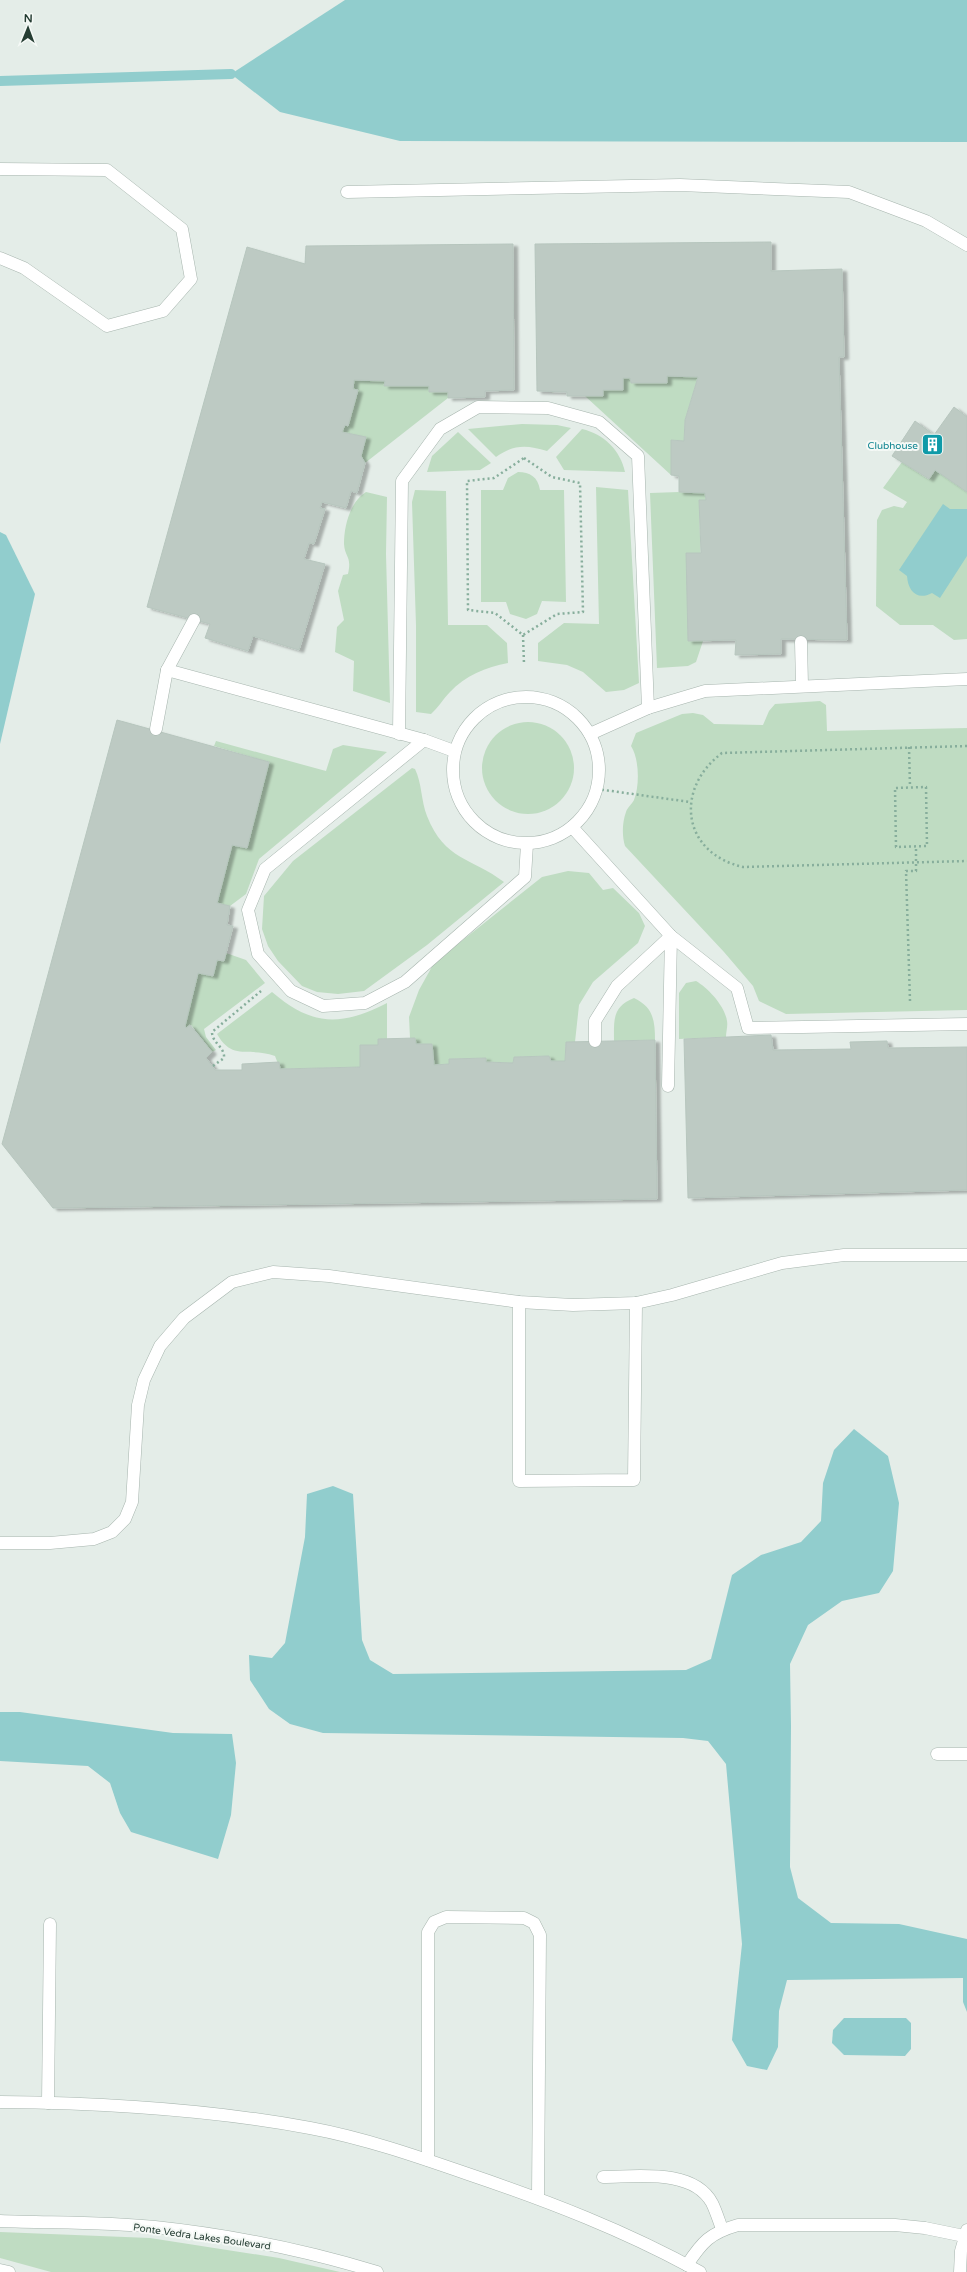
<svg xmlns="http://www.w3.org/2000/svg" width="967" height="2272" font-family="'Varela Round',sans-serif">
<style>
.green{fill:#bfdcc2}
.water{fill:#91cdcd}
.lines{fill:none;stroke-linecap:round;stroke-linejoin:round}
.stream{stroke:#91cdcd;stroke-width:10}
.building{fill:#bdcac3;stroke:#b7c6be;filter:url(#shadow)}
.service-casing{stroke:#a7b5ae;stroke-width:13}
.minor-casing{stroke:#a7b5ae;stroke-width:13}
.path{stroke:#87ae9c;stroke-width:2.5;stroke-dasharray:2 3;stroke-linecap:butt}
.service{stroke:#fff;stroke-width:12}
.minor{stroke:#fff;stroke-width:12}
.labels{text-anchor:middle;stroke-width:4;stroke-linejoin:round;paint-order:stroke}
.culture-label{font-size:10px;fill:#0d838f;stroke:#f5f9f6;text-anchor:end}
.street-label{font-size:10px;fill:#253d33;stroke:#f5f9f6}
</style>
<defs>
<filter id="shadow"><feDropShadow dx="4.5" dy="2.5" stdDeviation="1" flood-color="#0004"/></filter>
</defs>
<rect width="100%" height="100%" fill="#e4ede8"/>
<g class="green">
<polygon points="667,376 698,377 685,420 684,441 671,440 671,475 585,396 602,396 603,390 623,390 623,378 630,378 631,383 667,383"/>
<polygon points="354,380 385,381 384,386 429,386 429,392 448,392 448,398 365,463 361,456 366,437 342,432 345,425 348,425 358,391 353,389"/>
<path d="M522,424L557,425L571,428L547,451C527,445 514,444 496,457L468,429Z"/>
<path d="M582,429C604,434 620,450 625,472L564,470L556,457Z"/>
<polygon points="458,432 491,463 480,470 427,472 432,456"/>
<polygon points="902,462 928,479 935,470 967,492 967,639 954,640 933,625 900,625 876,606 877,520 882,510 894,506 903,508 907,502 883,488"/>
<path d="M518,472C530,472 538,477 540,490H564L566,602L542,601L537,614L526,619L510,614L506,602H481V490H503L508,478Z"/>
<polygon points="596,487 628,490 639,683 624,690 606,692 583,672 567,665 538,661 538,643 564,623 599,624"/>
<path d="M415,490L446,491L448,625H487L507,643L508,663C486,667 465,676 450,692C443,699 438,708 431,714L416,712V625L412,502Z"/>
<path d="M366,492L387,497L386,554L390,703L353,691L354,661L335,652L337,627L344,620L338,591L343,575L348,574C352,556 345,558 344,544C344,526 350,502 366,492Z"/>
<polygon points="679,492 705,493 706,500 699,501 703,641 696,662 688,666 657,668 650,493"/>
<path d="M820,701L826,705L827,731L967,728V1010L786,1014L759,1001L753,986L724,952L625,846C622,836 622,823 626,812C627,808 632,804 634,800C640,785 639,758 631,746L636,733L682,714L693,713L703,715L714,724L763,725L769,711L775,704Z"/>
<circle cx="528" cy="768" r="46"/>
<polygon points="216,741 326,771 333,749 343,745 387,752 259,859 246,894 230,906 217,903 232,845 247,848 269,762 214,746"/>
<path d="M412,768L415,769C422,783 421,801 427,816C445,861 471,857 504,882L427,945L364,991L338,994L317,992L302,986L278,961L268,946L262,929L264,896L293,861Z"/>
<polygon points="568,871 589,873 603,890 613,888 639,913 645,926 638,943 593,982 579,1005 575,1042 566,1042 565,1061 551,1061 549,1056 514,1057 513,1063 486,1062 486,1058 449,1059 449,1064 434,1065 432,1044 416,1044 415,1038 410,1038 409,1017 419,990 434,963 542,877"/>
<polygon points="226,953 246,960 265,983 204,1029 206,1037 216,1050 212,1052 191,1025 186,1028 185,1026 198,973 213,976 217,960 224,961"/>
<path d="M696,981C708,988 725,1006 727,1021C728,1026 726,1032 726,1037L679,1039V993L686,983Z"/>
<path d="M272,992C312,1026 340,1027 387,1003V1039H379L378,1045L360,1067L280,1069L275,1056C249,1046 233,1062 217,1034Z"/>
<path d="M634,998C653,1007 655,1020 655,1040L614,1041C614,1020 612,1007 634,998Z"/>
<polygon points="0,2232 150,2238 279,2258 340,2272 51,2272 0,2258"/>
</g>
<g class="water">
<polygon points="345,0 967,0 967,142 400,141 280,112 231,74"/>
<path d="M943,504L950,509H967V556L940,598L932,593C917,601 908,591 907,576L899,570Z"/>
<polygon points="0,532 6,535 35,594 0,744"/>
<polygon points="854,1429 888,1456 899,1503 893,1571 879,1593 842,1601 808,1625 790,1664 791,1726 790,1867 798,1898 831,1923 899,1924 967,1939 967,2012 963,2002 963,1978 787,1980 779,2011 778,2047 767,2070 747,2066 732,2040 742,1944 726,1764 708,1741 683,1738 323,1733 290,1724 269,1709 250,1680 249,1655 272,1658 285,1643 305,1537 307,1494 333,1486 353,1494 362,1640 370,1660 393,1674 686,1670 711,1659 732,1575 761,1555 801,1542 821,1521 823,1483 834,1450"/>
<polygon points="0,1712 20,1712 173,1733 232,1734 236,1763 231,1815 218,1859 131,1832 120,1813 110,1783 88,1766 0,1761"/>
<polygon points="844,2018 906,2018 911,2023 911,2049 905,2056 844,2055 832,2043 833,2030"/>
</g>
<g class="lines">
<polyline class="stream" points="0,81 231,74"/>
</g>
<g class="building">
<polygon points="771,242 771,271 842,269 844,357 839,357 847,640 781,639 781,654 735,655 736,640 688,641 686,553 701,553 699,500 706,500 705,493 679,492 679,476 671,475 671,440 684,441 685,420 698,377 667,376 667,383 631,383 630,378 623,378 623,390 603,390 603,396 567,396 567,392 537,391 535,244"/>
<polygon points="513,244 514,390 485,391 485,397 448,398 448,392 429,392 429,386 384,386 385,381 354,380 353,389 358,390 348,426 345,425 342,432 366,437 361,456 365,463 357,493 351,491 346,508 322,502 320,508 325,509 314,544 309,543 304,559 325,564 299,650 253,636 248,651 205,638 210,624 147,607 247,247 305,264 306,246"/>
<polygon points="954,407 967,417 967,492 935,470 929,479 892,456 915,421 934,435"/>
<polygon points="117,720 269,762 247,848 232,845 217,903 230,906 227,925 233,926 224,961 217,960 213,976 198,973 185,1026 186,1028 190,1025 212,1052 206,1058 215,1070 242,1070 242,1064 279,1062 280,1069 360,1067 360,1045 378,1045 378,1039 415,1038 416,1044 432,1044 434,1065 449,1064 449,1059 486,1058 486,1062 513,1063 514,1057 549,1056 551,1061 565,1061 566,1042 655,1040 657,1199 53,1208 2,1144"/>
<polygon points="771,1035 773,1050 851,1049 850,1042 887,1041 888,1048 967,1047 967,1190 688,1198 684,1039"/>
</g>
<g class="lines">
<defs>
<g id="service">
<polyline points="347,192 680,185 849,192 926,221 967,245"/>
<polyline points="801,642 802,685"/>
<polyline points="167,670 424,740 454,751"/>
<circle cx="526" cy="770" r="73"/>
<polyline points="156,729 167,670 194,620"/>
<polyline points="399,734 402,481 440,429 478,407 548,408 599,422 638,456 648,708"/>
<polyline points="590,734 648,708 705,691 967,679"/>
<polyline points="424,740 265,869 248,910 258,954 291,991 323,1006 365,1003 405,982 525,877 527,844"/>
<polyline points="572,827 671,936 737,988 748,1028 967,1024"/>
<polyline points="595,1041 595,1021 617,986 671,936"/>
<polyline points="668,1086 671,936"/>
<polyline points="519,1302 519,1481 634,1480 636,1303"/>
<polyline points="0,1543 50,1543 94,1539 112,1532 125,1519 132,1502 138,1405 144,1380 160,1346 184,1318 232,1282 273,1272 329,1276 519,1302 573,1305 636,1303 672,1295 782,1263 844,1255 967,1255"/>
<polyline points="937,1754 967,1754"/>
<path d="M0,2102C104,2103 208,2109 310,2128C364,2138 416,2156 468,2174C548,2201 626,2231 700,2272"/>
<polyline points="48,2103 50,1924"/>
<polyline points="428,2160 428,1932 434,1922 446,1917 524,1918 534,1923 540,1935 538,2197"/>
<path d="M603,2177C636,2177 693,2168 712,2203C716,2211 719,2221 722,2229"/>
<path d="M687,2265C702,2242 710,2233 738,2225H895L925,2228L964,2236"/>
<polyline points="960,2272 961,2251 967,2230"/>
</g>
<g id="minor">
<polyline points="0,169 107,170 182,229 191,279 163,311 107,326 24,268 0,258"/>
<path d="M0,2221C51,2223 103,2222 155,2227C230,2235 305,2250 377,2272"/>
<polyline points="0,2270 9,2272"/>
</g>
</defs>
<use href="#service" class="service-casing"/>
<use href="#minor" class="minor-casing"/>
<g class="path">
<polygon points="524,458 552,477 580,483 583,612 557,614 523,635 495,613 468,610 467,481 494,478"/>
<polyline points="523,635 524,664"/>
<path d="M967,746L722,753C674,789 682,853 743,867L967,861"/>
<polyline points="909,747 910,787"/>
<polygon points="926,787 927,846 896,847 895,788"/>
<polyline points="597,789 690,802"/>
<polyline points="910,1001 906,871 916,871 916,846"/>
<path d="M213,1066L224,1058C225,1047 212,1043 212,1032L261,991"/>
</g>
<use href="#service" class="service"/>
<use href="#minor" class="minor"/>
</g>
<defs>
<symbol id="building-square" viewBox="-11 -11 22 22"><rect x="-9" y="-9" width="18" height="18" rx="4" fill="#0f9aa8" stroke="#f5f9f6"/><path d="M-4-6H4V6H1V3H-1V6H-4ZM-2.5-4.3h1.7v1.8h-1.7ZM.8-4.3h1.7v1.8H.8ZM-2.5-1h1.7V.8h-1.7ZM.8-1h1.7V.8H.8Z" fill="#fff"/></symbol>
</defs>
<g fill-rule="evenodd">
<use href="#building-square" x="920" y="432" width="25" height="25"/>
</g>
<g class="labels">
<g class="culture-label">
<text x="918" y="449">Clubhouse</text>
</g>
<g class="street-label">
<text transform="translate(202 2236) rotate(8)" y="4">Ponte Vedra Lakes Boulevard</text>
</g>
</g>
<g transform="translate(28 28) rotate(1)" stroke="#f5f9f6" stroke-width="3" paint-order="stroke">
<path d="M0-3L7 15L0 10L-7 15Z" fill="#253d33"/>
<text y="-6" font-size="11" font-weight="bold" text-anchor="middle" fill="#253d33">N</text>
</g>
</svg>
